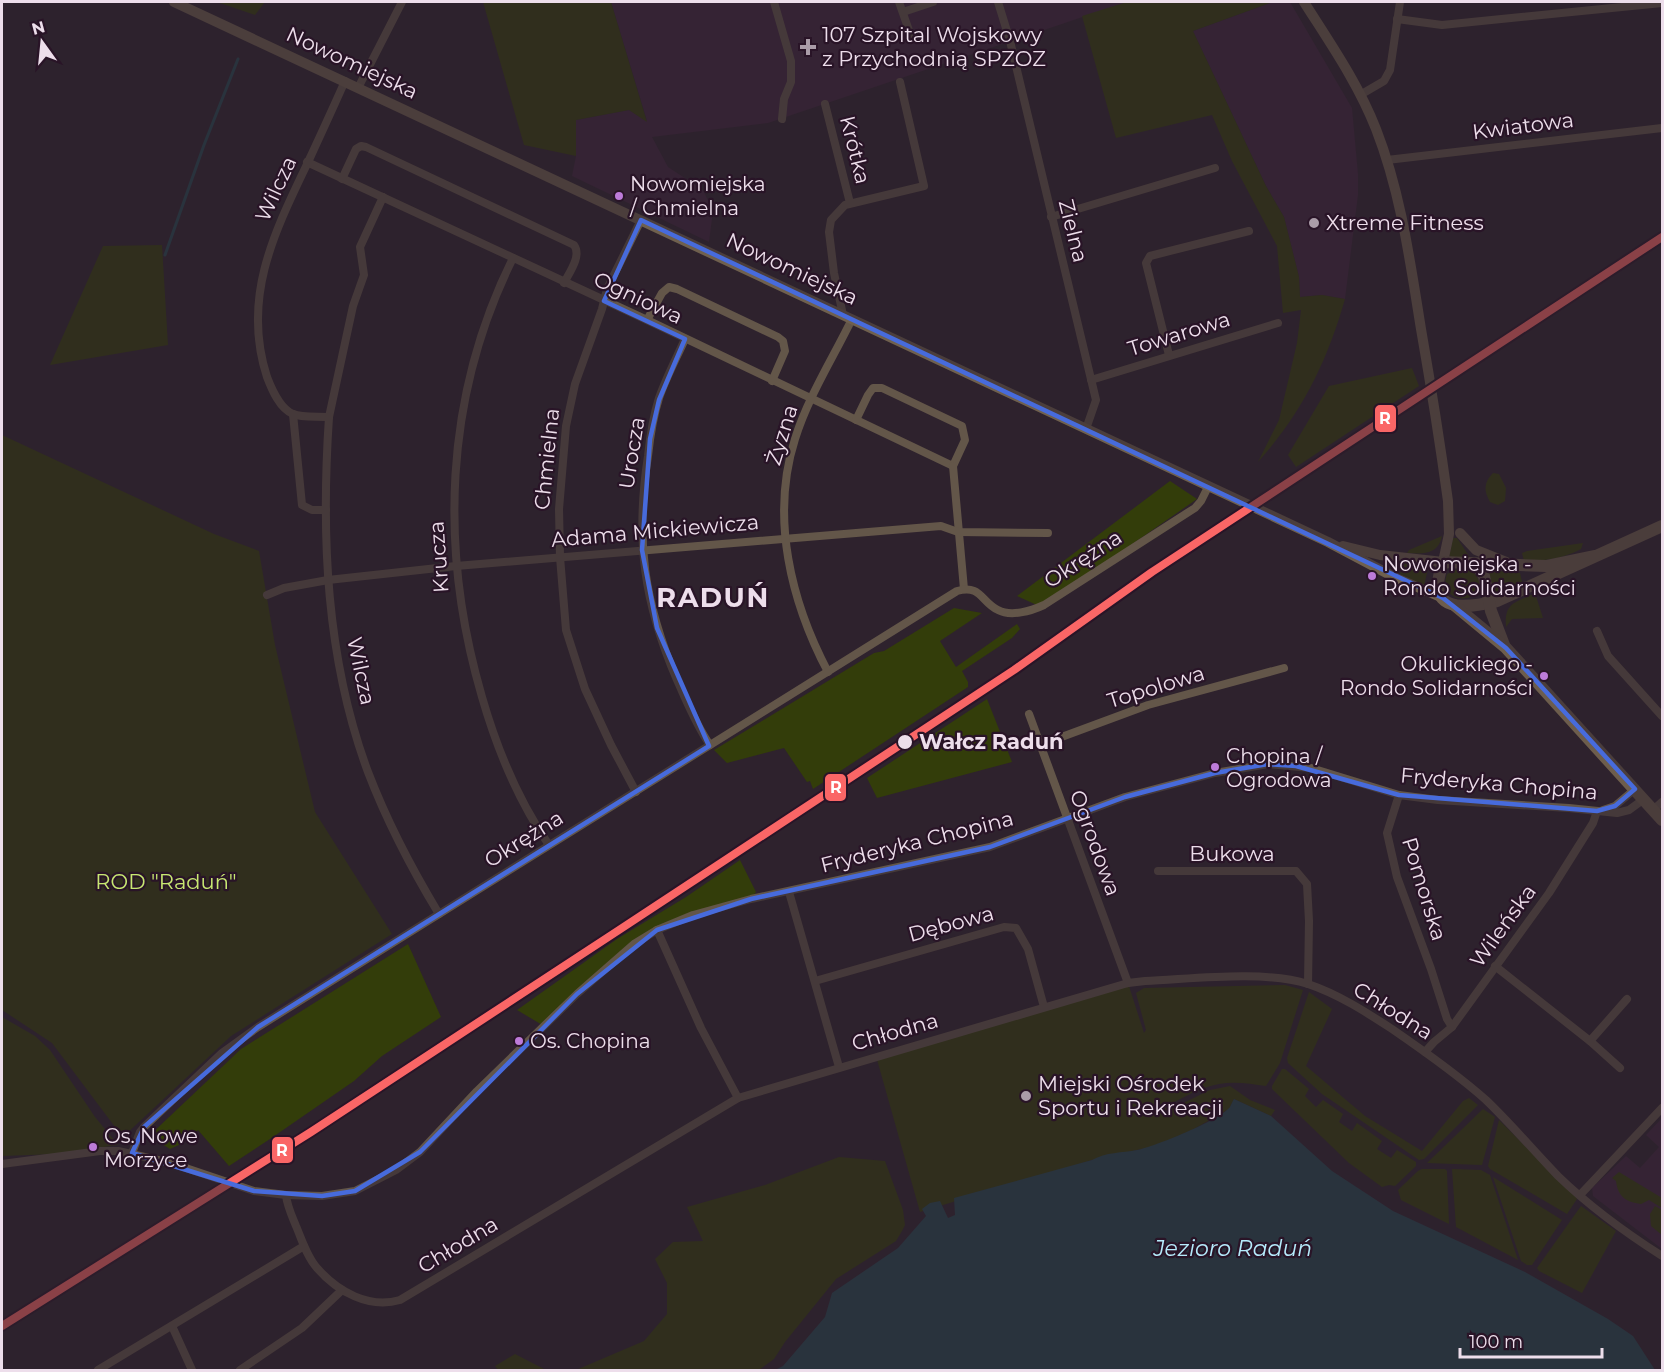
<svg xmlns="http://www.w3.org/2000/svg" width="1664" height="1372" font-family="Montserrat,sans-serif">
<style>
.built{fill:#3e253c}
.green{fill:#333d0a}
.water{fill:#254751}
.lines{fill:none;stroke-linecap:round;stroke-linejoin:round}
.stream{stroke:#254751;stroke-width:3}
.street{stroke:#635649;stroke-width:8}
.secondary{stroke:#6f604e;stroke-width:10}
.primary{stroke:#6d5d4c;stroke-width:12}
.rail-1-casing{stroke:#291427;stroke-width:12}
.rail-1{stroke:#fa6666;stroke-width:8}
.marked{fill:none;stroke:#476bdc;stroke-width:4.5;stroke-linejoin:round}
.poi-dot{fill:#aa9ca8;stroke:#291427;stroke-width:2}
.bus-dot{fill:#bd7bd9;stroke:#291427;stroke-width:2}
.stop-dot{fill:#eddeeb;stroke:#291427;stroke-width:2}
.labels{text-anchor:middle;stroke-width:4.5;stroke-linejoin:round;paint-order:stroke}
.bus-label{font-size:20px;fill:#eddeeb;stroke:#291427;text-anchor:start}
.poi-label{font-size:21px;fill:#eddeeb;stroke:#291427;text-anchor:start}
.street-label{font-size:21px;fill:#eddeeb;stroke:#291427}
.stop-label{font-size:21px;font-weight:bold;fill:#eddeeb;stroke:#291427;text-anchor:start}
.park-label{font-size:21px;fill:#c8e872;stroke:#291427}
.water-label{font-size:22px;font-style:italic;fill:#b5ebfb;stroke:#291427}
.district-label{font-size:27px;font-weight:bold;letter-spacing:1.5px;fill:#eddeeb;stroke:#291427}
.line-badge{stroke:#291427;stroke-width:2}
.badge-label{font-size:16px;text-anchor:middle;font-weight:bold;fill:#fff}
</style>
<rect width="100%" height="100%" fill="#2e222d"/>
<g class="built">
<polygon points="611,2 1127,2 768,123 652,137 668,167 703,190 713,211 709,242 572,176 576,156 576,120 629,110 647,121"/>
<polygon points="1273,2 1290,2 1352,108 1358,174 1358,195 1345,299 1322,295 1300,297 1299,277 1284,217 1266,186 1193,31"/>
<polygon points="1662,1118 1662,1249 1593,1196 1592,1188 1626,1156 1640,1168 1659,1147 1646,1135"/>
</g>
<g class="green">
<polygon points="217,2 265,2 255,15"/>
<polygon points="483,2 611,2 647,122 629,110 576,120 576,156 524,145"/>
<path d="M1127,2H1273L1193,31L1266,186L1284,217L1299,277L1300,297L1322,295L1345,299C1327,362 1302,413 1258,462L1279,420L1297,343L1301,310L1283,313L1277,246L1232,161L1212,115L1116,138L1082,16Z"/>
<polygon points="162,245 168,345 50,365 103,246"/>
<polygon points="1412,368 1419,386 1296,467 1288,455 1329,386"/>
<polygon points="2,435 214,534 259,551 275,645 315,812 392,934 231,1036 124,1136 121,1135 52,1043 2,1010"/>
<path d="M1493,473L1499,474L1506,488L1505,501L1498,505L1490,502C1484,491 1483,483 1493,473Z"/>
<polygon points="1170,481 1197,499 1069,588 1039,606 1017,596"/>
<path d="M1442,536C1438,555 1423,554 1407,553L1409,550Z"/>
<polygon points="1453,538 1457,538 1471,559 1449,557"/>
<path d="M1583,543L1581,549C1562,559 1545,561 1524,561L1522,553L1527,551Z"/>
<polygon points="1404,560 1429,564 1424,586 1400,574"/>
<path d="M1459,568L1473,571L1480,582L1479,592C1464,606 1439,596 1447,574Z"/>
<polygon points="1488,570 1520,573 1523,586 1496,597"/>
<path d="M1535,593L1543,618L1512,619L1506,627C1504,602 1515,603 1535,593Z"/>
<polygon points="954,608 982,613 940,641 956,667 1017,624 1020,629 1012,638 962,671 968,682 968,687 813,789 810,781 807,782 784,748 727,763 714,750 874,653 884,651"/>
<polygon points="987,699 1012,762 877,798 867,778"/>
<polygon points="740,860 756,892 751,899 657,930 577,994 544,1026 517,1010 617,939 686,897"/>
<polygon points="408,944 441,1017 382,1056 354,1081 270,1139 229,1166 198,1130 181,1144 170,1149 149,1136 241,1049"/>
<path d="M1128,983L1144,1033L1146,1030L1136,993L1144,988L1285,985L1303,990L1280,1063L1266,1086C1251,1084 1235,1081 1219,1084C1201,1087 1184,1097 1167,1106L1169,1110L1210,1090L1230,1086L1250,1100L1275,1110L1271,1116L1234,1099L1229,1109L1192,1130L1155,1146L1092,1160L920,1212L876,1056Z"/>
<polygon points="1309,992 1332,1009 1306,1066 1365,1116 1422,1151 1463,1101 1469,1098 1478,1105 1424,1159 1419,1160 1322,1094 1288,1063 1287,1058"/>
<polygon points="2,1017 35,1036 50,1050 95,1117 118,1145 57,1154 2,1156"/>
<polygon points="1282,1069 1285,1069 1309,1089 1305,1096 1316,1107 1323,1100 1343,1114 1339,1122 1352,1131 1357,1123 1382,1141 1377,1149 1391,1158 1397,1150 1416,1162 1416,1166 1395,1186 1389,1185 1382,1187 1349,1163 1272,1089 1272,1086"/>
<polygon points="1483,1109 1495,1117 1482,1165 1427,1163"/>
<polygon points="1499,1120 1575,1196 1577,1199 1567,1214 1490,1169 1488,1166"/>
<polygon points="839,1157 885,1161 903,1210 905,1225 902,1231 896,1241 836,1279 785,1342 774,1359 759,1370 576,1370 644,1341 667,1314 667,1283 655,1259 673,1242 703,1241 687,1207 765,1185"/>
<polygon points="1422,1169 1445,1169 1447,1171 1449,1224 1401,1200 1398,1190 1418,1171"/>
<polygon points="1452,1169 1481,1170 1490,1175 1518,1260 1456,1227"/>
<path d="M1619,1172L1662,1198V1208L1649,1200L1641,1204C1626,1202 1618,1197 1616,1181L1612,1178Z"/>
<polygon points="1493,1177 1562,1220 1532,1265 1527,1265 1521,1261"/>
<polygon points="1581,1206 1616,1231 1582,1293 1539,1271 1537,1268"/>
<polygon points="1655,1206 1662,1210 1662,1235 1651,1226 1650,1214"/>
<polygon points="515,1354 546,1370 498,1370 495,1366"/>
</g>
<path class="water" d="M1234,1099L1271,1116L1332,1171L1393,1211L1525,1272L1608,1319L1633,1336L1655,1370H775L783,1366L825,1317L832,1293L898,1248L926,1216L922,1209L930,1203L940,1201L948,1218L955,1215L954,1198L1092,1160C1106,1152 1122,1153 1137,1150C1154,1147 1220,1120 1230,1107C1231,1105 1232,1102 1234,1099Z"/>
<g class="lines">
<polyline class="stream" points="165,255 204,145 238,59"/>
<g class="street">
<polyline points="774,2 791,61 791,82 784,99 782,119"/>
<polyline points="899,2 912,39"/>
<polyline points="998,2 1010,41 1096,400 1086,429"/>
<polyline points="903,12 933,2"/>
<polyline points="1397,19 1442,25 1662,3"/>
<path d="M345,81C333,108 321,134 309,160C275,231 241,297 267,377C272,390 280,409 293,414C302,418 318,416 329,417L353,306L364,275L360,247L383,197"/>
<polyline points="358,88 402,2"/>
<polyline points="1360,95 1384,81 1390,70 1400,2"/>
<polyline points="825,104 850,203"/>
<polyline points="1387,160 1662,128"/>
<polyline points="307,162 647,320 953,466"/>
<path d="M342,179L356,149L361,146L366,147L574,245C582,256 569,273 564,283"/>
<polyline points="1051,217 1215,168"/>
<path d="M513,258C444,397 439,550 482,697C497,749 517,799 549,845"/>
<polyline points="843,315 834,273 829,232 831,220 845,205 924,186 900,82"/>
<polyline points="647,320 662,293 669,287 677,289 778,337 783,341 785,351 772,381"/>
<path d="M685,339C676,359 666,378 659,398C653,417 650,437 648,456C635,540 644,603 677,680C687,702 696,725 710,745"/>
<polyline points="1169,355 1146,263 1150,256 1249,231"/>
<polyline points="1091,380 1278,323"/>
<polyline points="293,414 302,505 312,510 326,510"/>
<path d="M329,417C321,536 326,659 368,772C386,819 413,871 439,914"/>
<polyline points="856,420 868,395 873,388 882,388 962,426 965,440 953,466"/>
<polyline points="953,466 964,589"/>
<polyline points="267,595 284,588 328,580 456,566 941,526 958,532 1048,533"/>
<polyline points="1597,631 1608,656 1662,716"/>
<path d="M828,672C791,602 770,517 795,439C808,397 833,358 852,319"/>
<polyline points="1029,714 1128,983"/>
<polyline points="1040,745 1148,705 1284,668"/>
<polyline points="636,792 611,745 585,689 566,630 560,557 559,509 566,426 575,384 602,309 607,289 641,220"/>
<polyline points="1399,795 1387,833 1397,877 1431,969 1447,1019 1452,1027"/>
<polyline points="1603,810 1615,806 1635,789"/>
<polyline points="1653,810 1662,802"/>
<polyline points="1158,871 1296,871 1307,884 1309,921 1308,984"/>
<polyline points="789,892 839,1067"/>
<polyline points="657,930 701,1028 738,1098"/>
<polyline points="1495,966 1590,1041 1620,1068"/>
<polyline points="815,981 1004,927 1016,928 1028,949 1044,1007"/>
<polyline points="1590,1041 1627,999"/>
<polyline points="1425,1052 1434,1042 1452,1027 1549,893 1593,823 1597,811"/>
<path d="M132,1153L140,1132L144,1127L222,1053L258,1027L957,591C981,584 981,602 998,610C1011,617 1031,611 1044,605L1195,508L1201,501L1208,487"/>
<polyline points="2,1164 100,1151 118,1151 171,1163 254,1191 286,1195 322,1196 355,1191 396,1170 420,1152 477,1091 577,994 634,944 657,930 693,915 751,899 990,847 1125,797 1215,773 1268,764 1311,768 1399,795 1438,800 1569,808 1617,813 1629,810 1644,799"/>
<path d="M286,1195C287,1206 292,1216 296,1226C302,1240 307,1257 317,1268C338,1292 369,1309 400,1300L738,1098L1128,983L1145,981C1194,979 1262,970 1308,984C1338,994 1366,1012 1392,1029C1424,1051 1457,1074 1486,1100C1511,1124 1534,1151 1558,1176C1589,1206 1626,1233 1662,1256"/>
<polyline points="1580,1195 1662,1108"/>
<polyline points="172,1326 192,1370"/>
<polyline points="98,1370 304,1246"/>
<polyline points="240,1370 302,1328 342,1290"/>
</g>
<g class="secondary">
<polyline points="174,2 1328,542 1396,578 1443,598"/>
<path d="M1304,2C1330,43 1358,83 1376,129C1401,193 1410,261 1421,329C1431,386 1440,443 1448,501L1449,534L1443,562L1380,555L1343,546"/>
<polyline points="1460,533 1476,550 1506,562"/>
</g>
<g class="primary">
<path d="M1594,556L1546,566L1443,562C1441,569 1438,577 1438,585C1438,615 1480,605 1497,601L1662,526"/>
<polyline points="1476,564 1484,576 1491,611 1504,645"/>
<polyline points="1454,605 1506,648 1662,820"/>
</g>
<defs>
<polyline id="rail-1" points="2,1326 311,1132 619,930 1014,670 1152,572 1662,237"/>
</defs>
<use href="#rail-1" class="rail-1-casing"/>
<use href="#rail-1" class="rail-1"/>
</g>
<path d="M0 0H1664V1372H0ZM641,220L1443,598L1506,648L1635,789L1615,806L1597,811L1399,795L1296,766L1268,764L1215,773L1125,797L990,847L751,899L657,930L577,994L420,1152L355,1191L322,1196L254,1191L132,1153L144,1127L258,1027L709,746L657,628L642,550L650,439L659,400L685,339L604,301Z" fill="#2e222d" fill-opacity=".55" fill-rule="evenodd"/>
<path class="marked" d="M641,220L1443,598L1506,648L1635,789L1615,806L1597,811L1399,795L1296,766L1268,764L1215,773L1125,797L990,847L751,899L657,930L577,994L420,1152L355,1191L322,1196L254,1191L132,1153L144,1127L258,1027L709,746L657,628L642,550L650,439L659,400L685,339L604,301Z"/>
<g class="poi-dot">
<path d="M805 38h6v6h6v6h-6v6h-6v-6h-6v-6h6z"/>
<circle cx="1314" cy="223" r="6"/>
<circle cx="1026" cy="1096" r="6"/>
</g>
<g class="bus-dot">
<circle cx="619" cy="196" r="5"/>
<circle cx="1372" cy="576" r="5"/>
<circle cx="1544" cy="676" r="5"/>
<circle cx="1215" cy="767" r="5"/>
<circle cx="519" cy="1041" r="5"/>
<circle cx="93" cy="1147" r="5"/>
</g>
<circle class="stop-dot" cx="905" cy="742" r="8"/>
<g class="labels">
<g class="bus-label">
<text x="630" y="191">Nowomiejska<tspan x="630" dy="24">/ Chmielna</tspan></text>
<text x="1383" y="571">Nowomiejska -<tspan x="1383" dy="24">Rondo Solidarności</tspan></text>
<text x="1533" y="671" text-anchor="end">Okulickiego -<tspan x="1533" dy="24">Rondo Solidarności</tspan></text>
<text x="1226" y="763">Chopina /<tspan x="1226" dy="24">Ogrodowa</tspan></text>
<text x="530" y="1048">Os. Chopina</text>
<text x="104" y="1143">Os. Nowe<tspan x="104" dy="24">Morzyce</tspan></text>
</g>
<g class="poi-label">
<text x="822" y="42">107 Szpital Wojskowy<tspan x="822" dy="24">z Przychodnią SPZOZ</tspan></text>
<text x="1326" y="230">Xtreme Fitness</text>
<text x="1038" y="1091">Miejski Ośrodek<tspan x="1038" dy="24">Sportu i Rekreacji</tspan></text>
</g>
<g class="street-label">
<text transform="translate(352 63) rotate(25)" y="7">Nowomiejska</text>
<text transform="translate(1523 126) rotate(-7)" y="7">Kwiatowa</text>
<text transform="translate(855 150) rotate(76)" y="7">Krótka</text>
<text transform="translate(276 189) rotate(-65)" y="7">Wilcza</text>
<text transform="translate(1073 231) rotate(76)" y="7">Zielna</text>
<text transform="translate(792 269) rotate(25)" y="7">Nowomiejska</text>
<text transform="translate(638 298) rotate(25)" y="7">Ogniowa</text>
<text transform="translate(1179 334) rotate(-17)" y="7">Towarowa</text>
<text transform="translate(782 435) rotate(-73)" y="7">Żyzna</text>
<text transform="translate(632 453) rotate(-81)" y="7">Urocza</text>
<text transform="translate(547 459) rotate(-84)" y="7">Chmielna</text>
<text transform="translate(655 531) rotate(-5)" y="7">Adama Mickiewicza</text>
<text transform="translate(439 557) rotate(-94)" y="7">Krucza</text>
<text transform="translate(1083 559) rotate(-33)" y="7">Okrężna</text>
<text transform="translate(361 671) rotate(78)" y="7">Wilcza</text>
<text transform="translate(1156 687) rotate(-17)" y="7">Topolowa</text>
<text transform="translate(1499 784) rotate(5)" y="7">Fryderyka Chopina</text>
<text transform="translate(524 839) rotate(-32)" y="7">Okrężna</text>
<text transform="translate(917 842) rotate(-14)" y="7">Fryderyka Chopina</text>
<text transform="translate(1095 843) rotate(70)" y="7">Ogrodowa</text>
<text x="1232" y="861">Bukowa</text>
<text transform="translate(1424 889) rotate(73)" y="7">Pomorska</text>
<text transform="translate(951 924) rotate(-15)" y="7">Dębowa</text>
<text transform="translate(1503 926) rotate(-54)" y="7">Wileńska</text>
<text transform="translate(1393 1011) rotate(32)" y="7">Chłodna</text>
<text transform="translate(895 1032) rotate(-16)" y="7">Chłodna</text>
<text transform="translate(458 1245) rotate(-31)" y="7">Chłodna</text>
</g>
<g class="stop-label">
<text x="919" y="749">Wałcz Raduń</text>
</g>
<g class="park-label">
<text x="166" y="889">ROD "Raduń"</text>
</g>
<g class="water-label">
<text x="1233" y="1256">Jezioro Raduń</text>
</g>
<g class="district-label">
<text x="713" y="607">RADUŃ</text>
</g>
</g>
<g class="line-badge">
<rect x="1374" y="404" width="23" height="29" rx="6" fill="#fa6666"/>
<rect x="824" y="773" width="23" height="29" rx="6" fill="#fa6666"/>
<rect x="271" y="1136" width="23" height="28" rx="6" fill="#fa6666"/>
</g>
<g class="badge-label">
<text x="1385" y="424">R</text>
<text x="836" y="793">R</text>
<text x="282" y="1156">R</text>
</g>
<rect width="1664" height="1372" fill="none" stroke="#eddeeb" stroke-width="6"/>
<g transform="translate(42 42) rotate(345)" stroke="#291427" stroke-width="4.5" paint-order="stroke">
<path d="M0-4.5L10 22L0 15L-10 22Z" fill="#eddeeb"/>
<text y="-9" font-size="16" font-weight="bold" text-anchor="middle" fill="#eddeeb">N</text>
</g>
<path d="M1460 1348v9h142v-9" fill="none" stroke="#eddeeb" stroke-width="3"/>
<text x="1469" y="1348" font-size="18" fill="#eddeeb" stroke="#291427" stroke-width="4.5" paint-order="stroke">100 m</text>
</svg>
